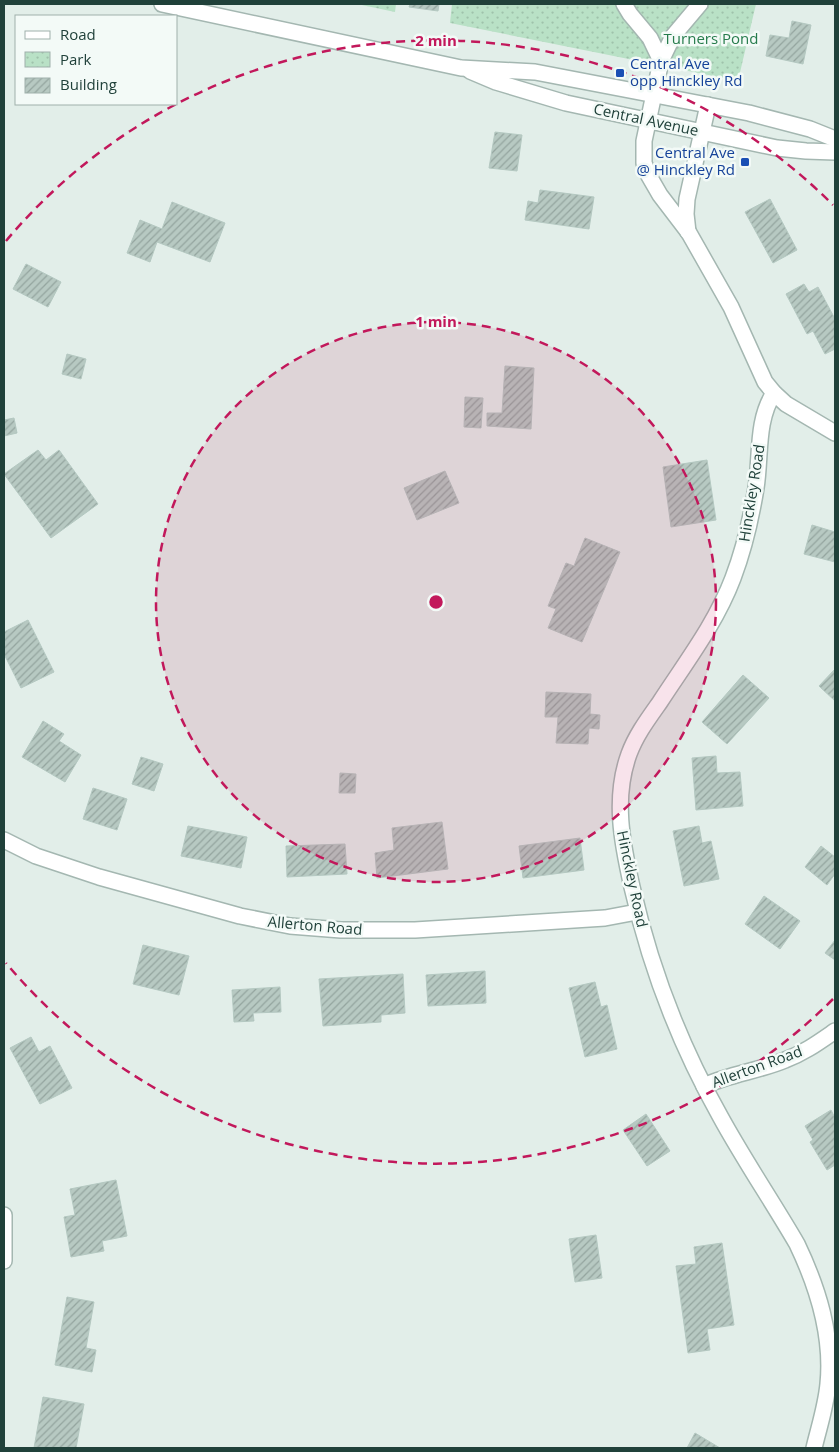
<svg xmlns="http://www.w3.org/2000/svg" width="839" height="1452" font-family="'Open Sans',sans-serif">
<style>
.park{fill:url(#park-dots)}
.building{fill:url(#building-hatch);stroke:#b4c8c1}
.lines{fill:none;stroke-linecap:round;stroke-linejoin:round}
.minor-casing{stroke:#a4b7b1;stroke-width:18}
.minor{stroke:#fff;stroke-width:15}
.ring{fill:none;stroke:#c2185b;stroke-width:2.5;stroke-dasharray:9 6}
.transit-dot{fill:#1a4fb4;stroke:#f3faf7;stroke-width:2}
.labels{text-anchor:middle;stroke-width:5;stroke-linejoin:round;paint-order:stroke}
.park-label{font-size:15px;fill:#267c4c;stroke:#f3faf7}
.transit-label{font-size:15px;fill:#164399;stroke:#f3faf7;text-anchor:start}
.street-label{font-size:15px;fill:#20413a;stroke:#f3faf7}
.centre{fill:#c2185b;stroke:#f3faf7;stroke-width:2.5}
.ring-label{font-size:15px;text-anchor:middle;font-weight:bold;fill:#c2185b;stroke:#f3faf7;stroke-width:5;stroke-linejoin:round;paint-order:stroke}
</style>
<defs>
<pattern id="park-dots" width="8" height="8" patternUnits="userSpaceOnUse" patternTransform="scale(1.25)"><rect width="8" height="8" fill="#b9e1c6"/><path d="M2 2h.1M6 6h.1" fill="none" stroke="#9fc2ab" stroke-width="1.8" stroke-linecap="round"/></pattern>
<pattern id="building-hatch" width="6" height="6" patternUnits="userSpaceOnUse" patternTransform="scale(1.25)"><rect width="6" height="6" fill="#b7c9c2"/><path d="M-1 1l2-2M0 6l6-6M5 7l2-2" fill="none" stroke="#94a59f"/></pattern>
</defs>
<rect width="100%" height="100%" fill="#e2eee9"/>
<g class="park">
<polygon points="357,4 396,4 395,12"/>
<polygon points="452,4 756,4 738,81 450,23"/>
</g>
<g class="building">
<polygon points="410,4 439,4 438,11 409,7"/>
<polygon points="792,21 811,25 803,64 766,56 770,35 789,38"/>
<polygon points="495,132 522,135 517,171 489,168"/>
<polygon points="540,190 594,197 589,229 525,220 528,201 538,203"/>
<polygon points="770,199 797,250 773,263 745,212"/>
<polygon points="172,202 225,223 210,262 157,242 150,262 127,253 140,220 162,229"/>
<polygon points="26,264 61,282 48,307 13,289"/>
<polygon points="804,284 809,292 818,287 835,319 835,349 825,354 813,331 807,334 786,294"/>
<polygon points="67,354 86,359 81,379 62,374"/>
<polygon points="505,366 534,368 531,429 487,426 487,413 502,413"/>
<polygon points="465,397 483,398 481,428 464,427"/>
<polygon points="14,418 17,433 4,436 4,420"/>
<polygon points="38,450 46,460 59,450 98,504 51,538 4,474"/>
<polygon points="707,460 716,520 671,527 663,467"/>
<polygon points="445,471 459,503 417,520 404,488"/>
<polygon points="812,525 835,532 835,562 804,554"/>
<polygon points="585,538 620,552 582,642 548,628 556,609 548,606 566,563 574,566"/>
<polygon points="28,620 54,672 21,688 4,654 4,632"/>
<polygon points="835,669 835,701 819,686"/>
<polygon points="743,675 769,698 727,744 702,722"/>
<polygon points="546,692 591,694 590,714 600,715 599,729 589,728 588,744 556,743 558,717 545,717"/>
<polygon points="43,721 64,734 59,741 81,755 65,782 22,757"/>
<polygon points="716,756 717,773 740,772 743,806 696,810 692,758"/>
<polygon points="141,757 163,764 154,791 132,784"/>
<polygon points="340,773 356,774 355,793 339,793"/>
<polygon points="93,788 127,799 117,830 83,819"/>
<polygon points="442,822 448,869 377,878 375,853 394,850 392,828"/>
<polygon points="188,826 247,837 241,868 181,856"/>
<polygon points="699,826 702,843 711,841 719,879 684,886 673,831"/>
<polygon points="580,838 584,870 523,878 519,846"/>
<polygon points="345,844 347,874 287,877 286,846"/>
<polygon points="821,846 835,857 835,874 827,885 805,867"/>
<polygon points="764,896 800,921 780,949 745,924"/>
<polygon points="835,940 835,960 825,953"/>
<polygon points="143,945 189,956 179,995 133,984"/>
<polygon points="485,971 486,1003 428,1006 426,975"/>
<polygon points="403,974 405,1013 381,1015 381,1022 323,1026 319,979"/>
<polygon points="595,982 601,1007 607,1005 617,1049 585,1057 569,988"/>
<polygon points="280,987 281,1012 253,1013 254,1021 234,1022 232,990"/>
<polygon points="31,1037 39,1052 50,1046 72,1088 40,1104 10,1048"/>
<polygon points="831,1110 835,1118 835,1165 827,1170 810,1142 813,1140 805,1126"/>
<polygon points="646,1114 670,1151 647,1166 623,1130"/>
<polygon points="116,1180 127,1236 102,1241 104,1251 71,1257 64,1217 75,1215 70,1189"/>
<polygon points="596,1235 602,1278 575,1282 569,1239"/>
<polygon points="722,1243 734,1325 707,1329 710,1350 688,1353 676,1266 696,1264 694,1247"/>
<polygon points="67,1297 94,1302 86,1348 96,1350 92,1372 55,1365"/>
<polygon points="43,1397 84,1404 76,1448 34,1448"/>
<polygon points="695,1433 720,1448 687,1448"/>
</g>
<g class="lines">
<defs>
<g id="minor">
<polyline points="162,4 461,68 535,72 749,113 810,129 835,139"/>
<polyline points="624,4 630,14 650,38 661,61"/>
<polyline points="700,4 673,36 661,61 644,141 644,163 649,176 660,195 689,233 731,307 765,382 774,393 786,404 835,433"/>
<polyline points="470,71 496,82 566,103 777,148 806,151 835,152"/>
<polyline points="688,232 686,214 687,199 708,105"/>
<path d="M774,393C756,420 761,457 756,488C751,519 744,549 733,578C716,623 686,662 660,702C648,719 636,735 629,754C613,798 622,843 632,887C650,966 680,1045 720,1116C744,1160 772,1201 797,1244C818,1288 833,1335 828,1384C826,1406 819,1427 814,1448"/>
<polyline points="4,840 36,856 99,877 240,916 290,926 341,930 415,930 605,918 637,912"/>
<path d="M704,1086C730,1074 759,1071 785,1060C804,1053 819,1042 835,1031"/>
<polyline points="4,1215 4,1261"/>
</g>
</defs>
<use href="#minor" class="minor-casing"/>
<use href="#minor" class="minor"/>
</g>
<circle cx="436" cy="602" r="280" fill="#c2185b" fill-opacity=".12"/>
<g class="ring">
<circle cx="436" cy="602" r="280"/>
<path d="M833 999A561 561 0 0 1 6 963M6 241A561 561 0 0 1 833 205"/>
</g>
<g class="transit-dot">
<rect x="615" y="68" width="10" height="10" rx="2.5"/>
<rect x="740" y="157" width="10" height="10" rx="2.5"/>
</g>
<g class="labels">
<g class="park-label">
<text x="711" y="44">Turners Pond</text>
</g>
<g class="transit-label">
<text x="630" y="69">Central Ave<tspan x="630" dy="17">opp Hinckley Rd</tspan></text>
<text x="735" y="158" text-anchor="end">Central Ave<tspan x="735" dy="17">@ Hinckley Rd</tspan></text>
</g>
<g class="street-label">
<text transform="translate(646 120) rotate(12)" y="5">Central Avenue</text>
<text transform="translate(752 493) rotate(-81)" y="5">Hinckley Road</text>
<text transform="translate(632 879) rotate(78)" y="5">Hinckley Road</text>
<text transform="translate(315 926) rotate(5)" y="5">Allerton Road</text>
<text transform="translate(757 1067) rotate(-20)" y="5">Allerton Road</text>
</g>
</g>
<circle cx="436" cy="602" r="8" class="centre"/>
<g class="ring-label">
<text x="436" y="46">2 min</text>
<text x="436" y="327">1 min</text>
</g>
<rect width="839" height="1452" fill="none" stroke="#20413a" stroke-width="10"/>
<rect x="15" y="15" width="162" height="90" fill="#f3faf7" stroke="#9fb0ab"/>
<rect x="25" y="31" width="25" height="8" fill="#ffffff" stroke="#9fb0ab"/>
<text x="60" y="40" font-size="15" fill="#20413a">Road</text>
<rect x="25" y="52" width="25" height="15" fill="url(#park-dots)" stroke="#9fb0ab"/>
<text x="60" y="65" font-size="15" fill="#20413a">Park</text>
<rect x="25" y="78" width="25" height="15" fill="url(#building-hatch)" stroke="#9fb0ab"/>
<text x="60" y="90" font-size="15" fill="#20413a">Building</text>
</svg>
